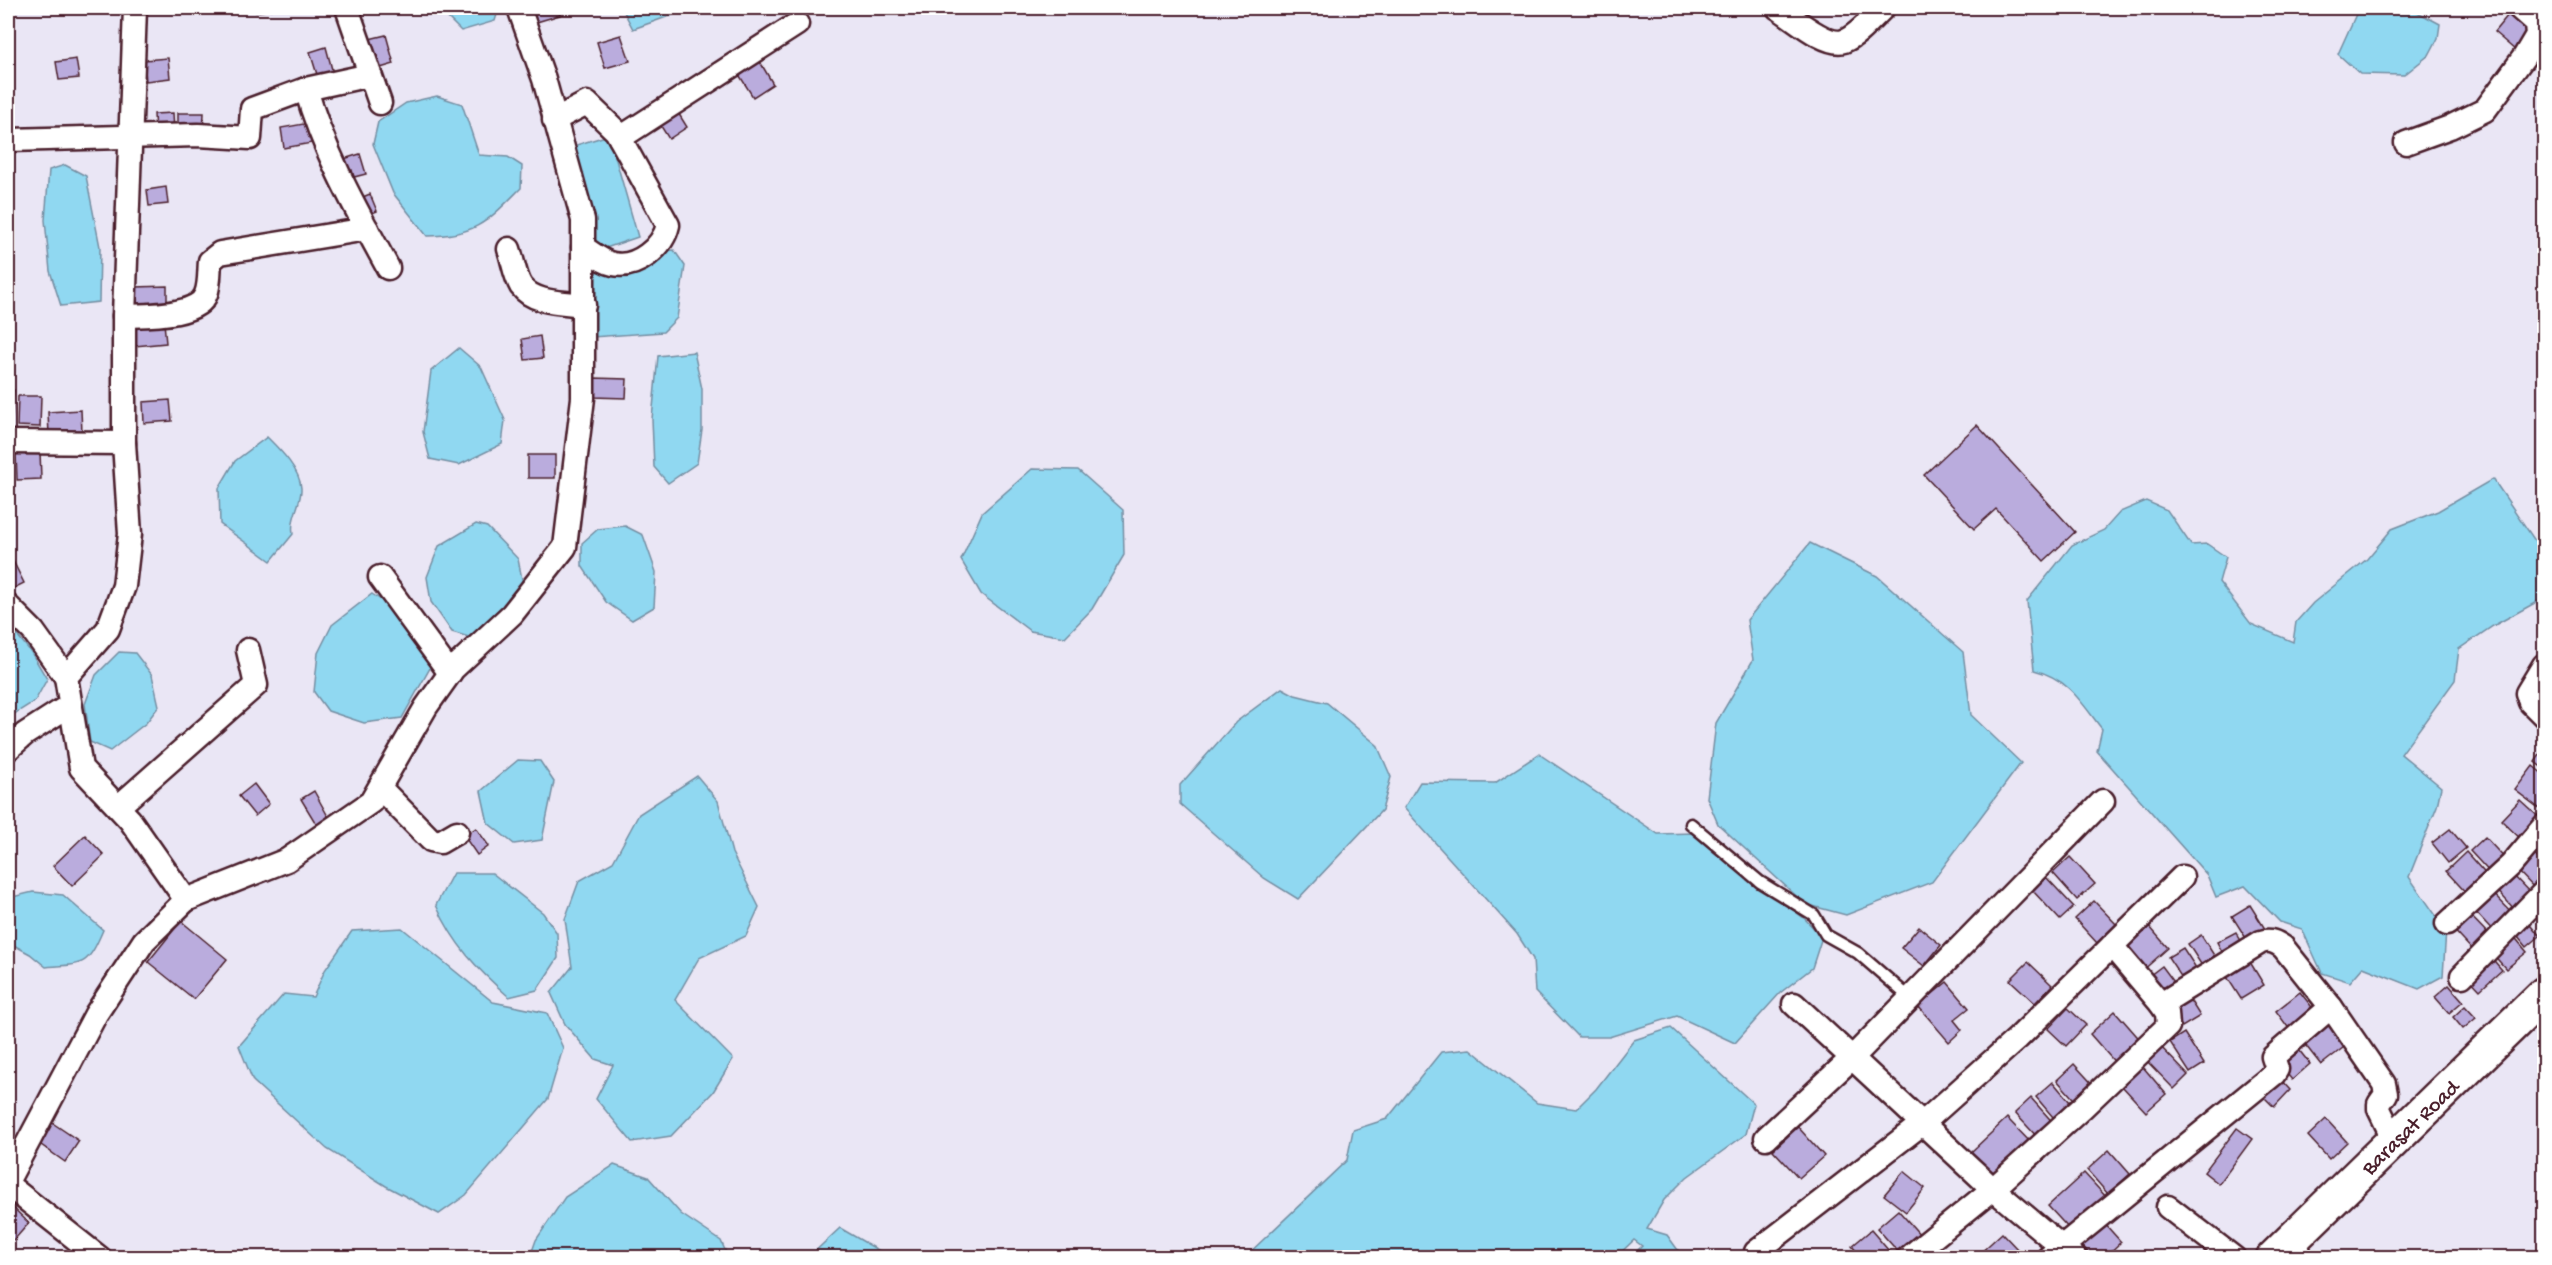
<svg xmlns="http://www.w3.org/2000/svg" width="2552" height="1265" font-family="'Gochi Hand',sans-serif">
<style>
.water{fill:#90d8f1;stroke:#748ea2;stroke-width:1.5}
.building{fill:#baacdd;stroke:#4a1f2b;stroke-width:1.5}
.lines{fill:none;stroke-linecap:round;stroke-linejoin:round}
.service-casing{stroke:#4a1f2b;stroke-width:15}
.minor-casing{stroke:#4a1f2b;stroke-width:27}
.primary-casing{stroke:#4a1f2b;stroke-width:38}
.service{stroke:#fff;stroke-width:10}
.minor{stroke:#fff;stroke-width:22}
.primary{stroke:#fff;stroke-width:33}
.labels{text-anchor:middle;stroke-width:4.5;stroke-linejoin:round;paint-order:stroke}
.street-label{font-size:22px;fill:#4a1f2b;stroke:#fff}
</style>
<rect width="100%" height="100%" fill="#eae6f5"/>
<filter id="ink" filterUnits="userSpaceOnUse"><feTurbulence type="fractalNoise" baseFrequency=".0167" numOctaves="2"/><feDisplacementMap in="SourceGraphic" scale="12" xChannelSelector="R" yChannelSelector="G"/><feConvolveMatrix kernelMatrix="1 2 1 2 8 2 1 2 1" color-interpolation-filters="sRGB"/></filter>
<g filter="url(#ink)">
<g class="water">
<polygon points="443,8 499,8 495,21 461,31 447,17"/>
<polygon points="622,8 676,8 678,13 633,29"/>
<polygon points="2363,8 2410,8 2440,24 2438,38 2429,55 2404,75 2360,74 2338,54 2357,12"/>
<path d="M437,96L462,104L479,155L508,157L522,166L521,188C488,221 476,236 427,236L393,193L373,144L378,122L406,103Z"/>
<polygon points="609,135 638,237 597,251 573,146"/>
<polygon points="65,165 86,176 100,247 99,302 61,306 50,271 45,220 49,170"/>
<polygon points="674,250 685,266 677,318 663,332 592,337 593,273 642,253"/>
<polygon points="459,348 481,367 505,420 502,444 459,465 430,459 423,432 431,371"/>
<polygon points="694,352 702,389 702,430 697,463 668,483 654,467 652,419 658,356"/>
<path d="M267,437C279,449 300,469 301,488C302,503 290,517 293,534L271,561L220,524L219,488L235,461Z"/>
<polygon points="1032,469 1078,470 1123,510 1124,555 1092,609 1065,637 1030,631 981,594 961,560 982,513"/>
<path d="M2493,479L2544,554V598L2493,626L2459,649L2455,680L2401,754L2441,787L2437,806L2409,877L2446,930L2443,976L2419,989L2363,967L2350,982L2322,973L2302,929L2280,922L2245,886L2216,897L2207,875L2097,751L2102,729C2081,702 2069,679 2034,670L2027,601L2072,545L2104,530L2120,512L2146,501L2167,510L2191,545L2207,544L2226,557L2219,582L2251,624L2293,642L2296,622L2313,603L2367,559L2392,529L2438,511Z"/>
<polygon points="476,524 487,527 518,559 523,584 489,625 472,638 452,632 431,602 427,577 439,546"/>
<polygon points="625,526 643,535 656,572 654,607 632,620 606,602 582,566 582,543 598,529"/>
<polygon points="1810,543 1877,576 1963,652 1971,715 2021,763 1932,882 1846,915 1805,904 1718,824 1707,798 1716,723 1753,660 1747,620"/>
<polygon points="372,594 393,608 429,652 430,668 402,718 364,723 328,711 314,692 318,653 332,625"/>
<polygon points="8,624 31,652 47,679 35,701 8,718"/>
<polygon points="119,652 135,653 152,675 159,706 146,723 110,751 90,742 85,704 96,675"/>
<polygon points="1282,688 1295,695 1327,703 1377,745 1391,777 1382,810 1298,899 1264,878 1180,804 1180,785 1236,722"/>
<polygon points="1539,754 1658,834 1694,833 1805,919 1822,937 1812,968 1780,993 1735,1043 1677,1016 1609,1037 1579,1037 1535,992 1533,959 1517,934 1404,808 1420,782 1495,783"/>
<polygon points="518,760 540,761 554,782 542,840 514,844 488,823 481,791"/>
<polygon points="697,776 718,801 732,853 759,907 746,936 699,958 675,1000 733,1059 713,1092 671,1136 632,1142 596,1099 613,1065 595,1059 565,1024 551,993 572,967 565,919 579,881 613,862 639,814"/>
<path d="M453,873H492L543,913L557,933L558,958L537,990L509,997C477,969 454,945 436,905Z"/>
<path d="M33,892L63,895L103,930C87,967 85,964 46,967L30,954L8,942V898Z"/>
<polygon points="402,928 493,1002 547,1013 563,1048 548,1099 466,1195 439,1214 386,1186 327,1149 253,1081 239,1046 284,994 313,997 325,970 352,931"/>
<polygon points="1671,1028 1754,1104 1746,1134 1687,1177 1664,1200 1647,1229 1667,1235 1683,1257 1631,1257 1642,1246 1634,1240 1615,1258 1245,1257 1347,1160 1353,1130 1387,1119 1441,1052 1470,1049 1537,1103 1576,1109 1596,1089 1634,1040"/>
<polygon points="614,1165 648,1177 681,1214 721,1241 728,1257 530,1257 536,1240 565,1197"/>
<polygon points="840,1228 890,1257 809,1257"/>
</g>
<g class="building">
<polygon points="255,8 279,8 256,12"/>
<polygon points="546,8 558,8 560,15 530,24 527,13"/>
<polygon points="2513,9 2535,28 2515,50 2494,32"/>
<polygon points="386,35 394,64 377,69 369,39"/>
<polygon points="621,35 630,61 605,68 597,42"/>
<polygon points="326,47 334,77 319,81 310,52"/>
<polygon points="168,58 170,78 146,81 144,60"/>
<polygon points="76,59 79,78 59,80 56,62"/>
<polygon points="759,60 773,84 753,97 738,73"/>
<polygon points="677,111 687,127 669,139 659,123"/>
<polygon points="173,113 174,132 155,133 154,114"/>
<polygon points="178,113 204,113 203,133 178,133"/>
<polygon points="309,123 312,143 284,148 281,128"/>
<polygon points="360,154 366,174 354,177 352,170 338,175 334,162"/>
<polygon points="166,187 168,204 149,206 147,190"/>
<polygon points="370,194 377,211 360,218 353,201"/>
<polygon points="167,286 167,308 137,309 136,287"/>
<polygon points="164,323 166,343 135,346 134,325"/>
<polygon points="540,336 543,358 525,360 522,339"/>
<polygon points="593,378 627,379 626,398 593,397"/>
<polygon points="8,390 14,390 11,422 8,422"/>
<polygon points="18,396 41,396 40,427 17,426"/>
<polygon points="170,400 172,421 144,423 143,402"/>
<polygon points="81,410 82,433 49,435 48,412"/>
<polygon points="1977,425 2075,532 2044,561 1996,509 1974,529 1924,475"/>
<polygon points="40,451 41,479 17,480 16,453"/>
<rect x="528" y="455" width="27" height="23"/>
<polygon points="12,559 24,583 8,591 8,562"/>
<polygon points="2544,681 2544,710 2530,697"/>
<polygon points="2544,749 2544,769 2535,762"/>
<polygon points="2533,766 2544,775 2544,812 2515,790"/>
<polygon points="254,784 269,804 255,816 239,796"/>
<polygon points="314,791 330,820 318,827 301,799"/>
<polygon points="2520,800 2544,822 2524,842 2501,820"/>
<polygon points="476,828 489,846 477,855 464,836"/>
<polygon points="2450,829 2466,848 2448,863 2432,843"/>
<polygon points="85,835 104,855 72,886 53,866"/>
<polygon points="2485,837 2509,863 2494,877 2470,851"/>
<polygon points="2466,852 2490,879 2470,897 2446,871"/>
<polygon points="2534,854 2544,865 2544,888 2539,893 2517,870"/>
<polygon points="2070,857 2095,884 2077,900 2053,873"/>
<polygon points="2511,873 2533,896 2517,912 2495,888"/>
<polygon points="2046,877 2074,907 2060,920 2032,890"/>
<polygon points="2490,890 2516,917 2497,935 2471,907"/>
<polygon points="2094,901 2117,925 2097,943 2075,919"/>
<polygon points="2250,905 2267,932 2249,943 2232,916"/>
<polygon points="2466,911 2491,937 2475,953 2450,926"/>
<polygon points="2526,919 2540,936 2527,947 2513,930"/>
<polygon points="181,921 227,959 194,999 148,962"/>
<polygon points="2149,926 2168,948 2141,972 2122,950"/>
<polygon points="1919,927 1941,945 1924,966 1901,948"/>
<polygon points="2236,932 2245,948 2226,959 2217,942"/>
<polygon points="2512,934 2527,952 2506,969 2491,952"/>
<polygon points="2201,935 2219,963 2206,972 2188,944"/>
<polygon points="2183,948 2200,974 2186,984 2168,957"/>
<polygon points="2489,955 2502,970 2480,990 2467,976"/>
<polygon points="2028,962 2052,985 2035,1003 2010,980"/>
<polygon points="2250,962 2264,985 2241,999 2227,977"/>
<polygon points="2162,966 2177,986 2160,999 2145,979"/>
<polygon points="1947,982 1969,1008 1954,1020 1962,1030 1949,1042 1918,1006"/>
<polygon points="2449,985 2463,1001 2449,1013 2435,997"/>
<polygon points="2300,992 2315,1011 2290,1030 2276,1011"/>
<polygon points="2188,997 2200,1016 2182,1027 2171,1008"/>
<polygon points="2465,1006 2476,1018 2463,1029 2453,1017"/>
<polygon points="2068,1008 2086,1025 2066,1046 2048,1029"/>
<polygon points="2115,1011 2143,1043 2118,1066 2090,1034"/>
<polygon points="2329,1021 2348,1044 2321,1065 2303,1042"/>
<polygon points="2184,1033 2204,1064 2190,1073 2170,1042"/>
<polygon points="2159,1045 2188,1075 2174,1089 2145,1059"/>
<polygon points="2295,1045 2310,1064 2292,1080 2276,1060"/>
<polygon points="2074,1064 2097,1089 2079,1105 2057,1080"/>
<polygon points="2143,1067 2166,1094 2146,1112 2122,1086"/>
<polygon points="2278,1077 2290,1090 2274,1107 2261,1094"/>
<polygon points="2053,1082 2075,1108 2058,1123 2036,1097"/>
<polygon points="2031,1098 2056,1126 2040,1140 2015,1113"/>
<polygon points="2007,1118 2033,1145 1997,1179 1971,1152"/>
<polygon points="2326,1119 2347,1142 2329,1159 2308,1136"/>
<polygon points="51,1122 79,1141 65,1162 37,1142"/>
<polygon points="1798,1127 1824,1156 1799,1178 1773,1150"/>
<polygon points="2237,1128 2252,1139 2219,1184 2204,1172"/>
<polygon points="2109,1150 2130,1174 2108,1194 2087,1170"/>
<polygon points="1904,1171 1925,1188 1906,1212 1884,1195"/>
<polygon points="2084,1173 2108,1199 2072,1232 2048,1206"/>
<polygon points="8,1203 29,1223 14,1240 8,1235"/>
<polygon points="1898,1210 1922,1237 1901,1255 1877,1228"/>
<polygon points="2104,1223 2121,1242 2104,1258 2093,1258 2081,1244"/>
<polygon points="1871,1230 1895,1258 1862,1258 1852,1246"/>
<polygon points="2002,1233 2019,1251 2012,1258 1980,1258 1978,1255"/>
</g>
<g class="lines">
<defs>
<polyline id="service" points="1691,824 1760,882 1814,915 1826,935 1858,953 1910,998"/>
<g id="minor">
<polyline points="347,8 380,103"/>
<path d="M1778,8C1793,17 1826,47 1844,41C1859,35 1872,18 1883,8"/>
<path d="M306,89C324,153 356,209 388,268"/>
<path d="M554,120L587,103L616,131L668,225C663,247 637,269 613,264C603,262 592,253 583,247"/>
<polyline points="620,138 797,24"/>
<polyline points="9,140 198,135 250,138 252,109 306,89 370,75"/>
<polyline points="2406,143 2450,127 2485,110 2524,57 2537,35 2536,23 2519,8"/>
<path d="M509,249C513,261 515,276 521,286C534,304 564,302 584,305"/>
<path d="M124,316C145,315 198,317 206,294C210,284 209,271 210,261L220,253L367,229"/>
<polyline points="8,442 124,443"/>
<polyline points="380,577 450,673"/>
<polyline points="8,606 33,631 66,677"/>
<polyline points="2544,665 2527,693 2530,702 2544,716"/>
<polyline points="8,749 25,734 70,705"/>
<polyline points="380,788 431,840 440,842 457,832"/>
<polyline points="118,807 256,685 248,650"/>
<polyline points="186,900 287,860 371,802 426,707 453,669 512,614 565,547 583,398 583,220 544,79 519,8"/>
<polyline points="2447,924 2511,865 2544,826"/>
<polyline points="2462,976 2544,892"/>
<polyline points="1794,1004 1993,1189 2075,1258"/>
<path d="M2161,1004L2261,942C2270,939 2276,942 2283,947L2331,1007L2384,1084L2386,1094L2379,1104V1109L2394,1140"/>
<polyline points="1766,1138 1852,1058 2103,801"/>
<polyline points="8,1180 96,1014 144,941 186,900 130,820 81,768 66,677 108,629 124,586 130,534 124,443 124,316 135,8"/>
<polyline points="8,1185 100,1258"/>
<polyline points="2168,1207 2234,1258"/>
<polyline points="2294,1237 2301,1258"/>
<polyline points="1756,1252 1923,1123 2018,1038 2182,877"/>
<polyline points="1908,1258 1993,1189 2082,1108 2168,1026 2167,1013 2161,1004 2112,946"/>
<polyline points="2048,1258 2274,1074 2277,1069 2273,1057 2331,1007"/>
</g>
<polyline id="primary" points="2273,1258 2544,994"/>
</defs>
<use href="#service" class="service-casing"/>
<use href="#minor" class="minor-casing"/>
<use href="#primary" class="primary-casing"/>
<use href="#service" class="service"/>
<use href="#minor" class="minor"/>
<use href="#primary" class="primary"/>
</g>
</g>
<g class="labels">
<g class="street-label">
<text transform="translate(2409 1126) rotate(-44)" y="8">Barasat Road</text>
</g>
</g>
<rect width="2552" height="1265" fill="none" stroke="#fff" stroke-width="30"/>
<rect x="15" y="15" width="2522" height="1235" fill="none" stroke="#4a1f2b" stroke-width="2" filter="url(#ink)"/>
</svg>
